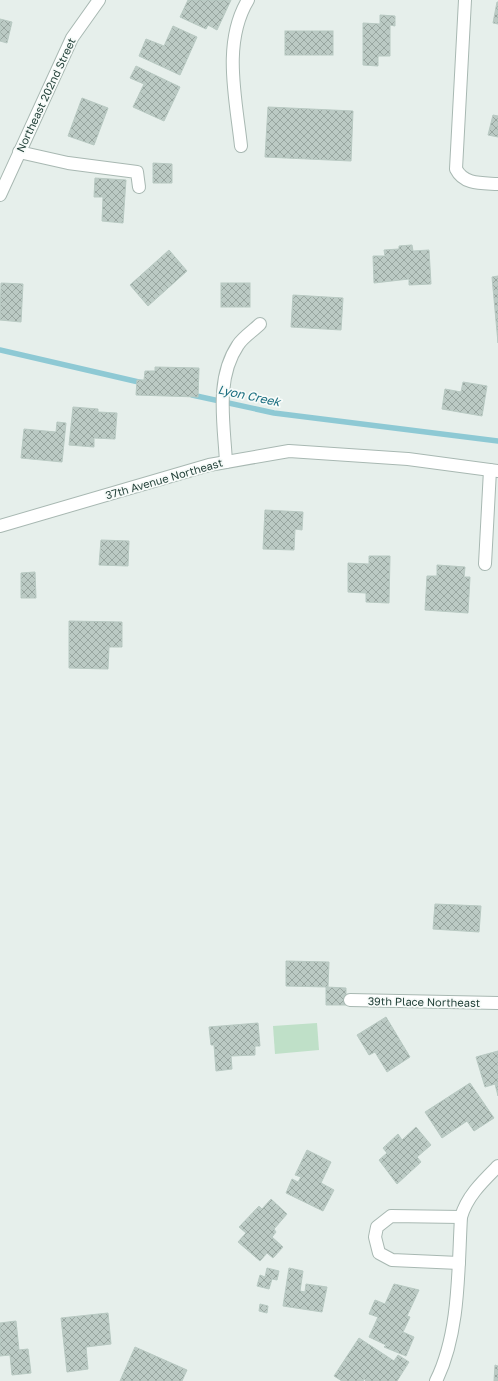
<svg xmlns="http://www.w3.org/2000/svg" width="498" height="1381" font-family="'Golos Text',sans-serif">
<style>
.park{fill:#bfe0c8}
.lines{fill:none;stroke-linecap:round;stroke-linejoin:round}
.stream{stroke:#8ec9d4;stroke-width:5.5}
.building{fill:url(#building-cross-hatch);stroke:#b8c9c2}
.minor-casing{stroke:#a8b8b2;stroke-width:14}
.minor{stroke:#fff;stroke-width:12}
.labels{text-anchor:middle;stroke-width:3.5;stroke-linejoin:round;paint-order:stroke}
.street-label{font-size:11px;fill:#24423a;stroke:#f7fbf9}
.water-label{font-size:12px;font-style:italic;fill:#1c6f80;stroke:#f7fbf9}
</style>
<defs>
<pattern id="building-cross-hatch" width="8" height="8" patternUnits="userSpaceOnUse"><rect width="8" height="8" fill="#bbcac4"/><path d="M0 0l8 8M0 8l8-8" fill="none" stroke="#98a6a0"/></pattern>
</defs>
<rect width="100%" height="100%" fill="#e6efeb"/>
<polygon class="park" points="317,1023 319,1050 275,1054 273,1026"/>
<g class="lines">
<g class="stream">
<polyline points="0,350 143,383"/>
<polyline points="192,395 274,413 498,441"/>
</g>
</g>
<g class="building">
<polygon points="188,0 231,0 217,30 208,25 206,29 180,17"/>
<polygon points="497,2 498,2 498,24 493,23"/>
<polygon points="380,15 395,16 395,26 390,25 390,56 378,56 378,66 363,65 363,23 380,24"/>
<polygon points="0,19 12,22 7,43 0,41"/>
<polygon points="173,26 197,37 180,75 139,56 146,39 164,46"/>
<rect x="285" y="31" width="48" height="24"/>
<polygon points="136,66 180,87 164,121 133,107 144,84 130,78"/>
<polygon points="82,98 108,108 94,145 68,136"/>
<polygon points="268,107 353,111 351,161 265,157"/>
<polygon points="493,115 498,116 498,137 488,135"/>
<polygon points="153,163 172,164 172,183 153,183"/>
<polygon points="95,178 126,180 123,223 102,221 103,197 94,197"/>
<polygon points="412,245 413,251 429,250 431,284 409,285 409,279 374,283 373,256 385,256 384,250 399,249 399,246"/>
<polygon points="169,250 187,271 148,306 130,285"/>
<polygon points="498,276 498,343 492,277"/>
<polygon points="1,283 23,284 21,322 0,320"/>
<rect x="221" y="283" width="29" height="24"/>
<polygon points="293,295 343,298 341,330 291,327"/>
<polygon points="155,367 199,368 198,397 136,395 137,380 144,380 145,371 155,371"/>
<polygon points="463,382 487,386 482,416 442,409 445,389 461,392"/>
<polygon points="73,407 98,409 98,412 117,413 115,439 94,438 94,447 69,445"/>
<polygon points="57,422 66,423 62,462 21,458 24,429 56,432"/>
<polygon points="265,510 303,512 302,530 295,529 294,550 263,549"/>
<polygon points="101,540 129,541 128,566 99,565"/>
<polygon points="369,556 390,556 389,603 366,602 366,593 348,592 348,563 369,564"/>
<polygon points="437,565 465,567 464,577 470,577 468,613 425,610 427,576 437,576"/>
<polygon points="35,572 36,598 21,598 21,573"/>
<polygon points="69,621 122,622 122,647 109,647 108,669 69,668"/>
<polygon points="435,904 481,906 479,932 433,929"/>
<polygon points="286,961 329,962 328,987 286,986"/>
<polygon points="326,987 346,988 346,1005 326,1005"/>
<polygon points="386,1017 410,1057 387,1072 375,1052 369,1055 357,1035"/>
<polygon points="258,1023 260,1046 255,1046 255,1055 231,1056 232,1069 216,1071 214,1045 211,1045 209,1027"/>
<polygon points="498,1051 498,1096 495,1084 485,1087 476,1057"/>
<polygon points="470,1083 494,1118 474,1131 467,1121 442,1138 425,1112"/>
<polygon points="416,1127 431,1145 417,1157 421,1162 397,1184 379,1160 387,1153 383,1148 398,1134 402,1140"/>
<polygon points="307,1150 331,1162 321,1183 334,1190 323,1211 286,1193 292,1179 298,1182 301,1177 295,1175"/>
<polygon points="271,1199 287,1214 274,1229 276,1232 272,1237 283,1247 273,1258 267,1253 260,1261 238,1242 246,1233 239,1227 259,1206 262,1209"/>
<polygon points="267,1268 279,1271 277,1280 272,1279 269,1289 257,1286 260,1275 265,1277"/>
<polygon points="289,1268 303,1271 300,1291 305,1292 306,1284 327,1287 322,1312 283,1306"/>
<polygon points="394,1284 419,1290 407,1316 410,1317 403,1332 414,1337 406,1356 384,1347 386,1345 369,1337 378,1317 369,1314 375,1300 385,1304"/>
<polygon points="260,1304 268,1306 267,1313 259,1311"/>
<polygon points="108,1313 111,1344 86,1347 88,1369 67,1372 61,1318"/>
<polygon points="16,1321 19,1350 28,1349 31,1373 12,1375 10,1355 0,1356 0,1323"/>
<polygon points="359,1338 394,1361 398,1355 409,1362 397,1381 366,1381 364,1379 363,1381 342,1381 334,1376"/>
<polygon points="135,1347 187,1370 182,1381 120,1381"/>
<polygon points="495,1365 498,1366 498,1381 494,1381"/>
</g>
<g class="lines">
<defs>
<g id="minor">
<path d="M465,0L456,169C464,185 482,183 498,184"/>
<path d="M241,146C236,99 222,43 248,0"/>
<polyline points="19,152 68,163 137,172 139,187"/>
<polyline points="0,195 72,38 99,0"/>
<path d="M226,462C224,423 215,379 238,345C243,337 253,331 260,324"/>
<polyline points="0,526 209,465 289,451 408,459 498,471"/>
<polyline points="485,564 490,470"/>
<polyline points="350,1000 498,1003"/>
<polyline points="459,1263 392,1260 379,1253 375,1237 377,1227 391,1216 461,1217"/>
<path d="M436,1381C460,1333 458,1269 461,1217C467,1196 483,1181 498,1166"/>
</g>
</defs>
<use href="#minor" class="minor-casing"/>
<use href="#minor" class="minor"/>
</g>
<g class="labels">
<g class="street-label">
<text transform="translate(46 95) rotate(-65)" y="4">Northeast 202nd Street</text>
<text transform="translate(164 479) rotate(-16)" y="4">37th Avenue Northeast</text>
<text transform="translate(424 1002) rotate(1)" y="4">39th Place Northeast</text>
</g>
<g class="water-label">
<text transform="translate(249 396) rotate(12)" y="4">Lyon Creek</text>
</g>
</g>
</svg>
